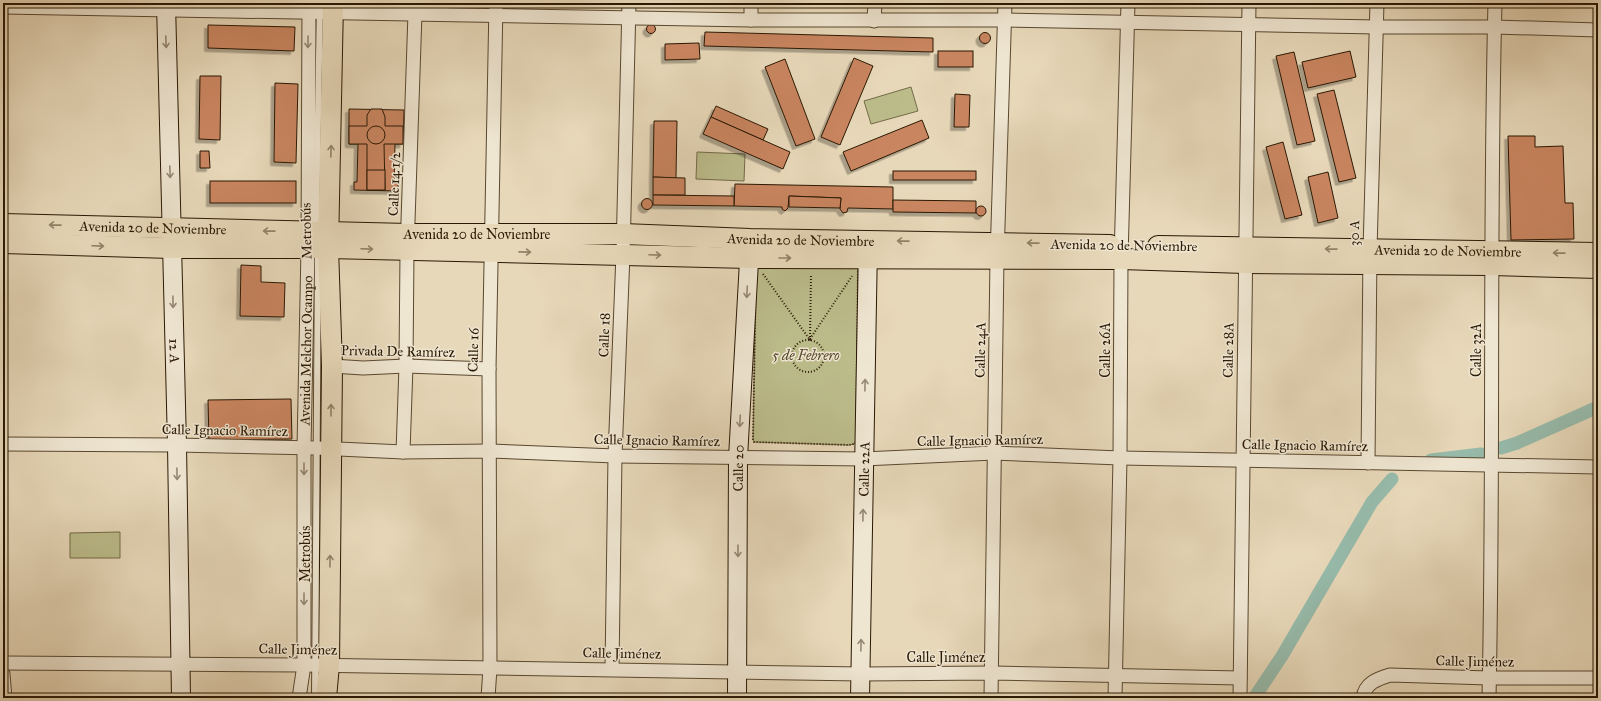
<svg xmlns="http://www.w3.org/2000/svg" width="1601" height="701" font-family="'IM FELL Great Primer',serif">
<style>
.green{fill:#bcbc8b;stroke:#736a47}
.lines{fill:none;stroke-linecap:round;stroke-linejoin:round}
.canal{stroke:#97bbab;stroke-width:13}
.building{fill:#c98561;stroke:#2a1803;filter:url(#shadow)}
.service-casing{stroke:#594830;stroke-width:8}
.minor-casing{stroke:#594830;stroke-width:15}
.secondary-casing{stroke:#2a1803;stroke-width:20}
.primary-casing{stroke:#2a1803;stroke-width:22}
.path{stroke:#2a1803;stroke-width:2;stroke-dasharray:1 2;stroke-linecap:butt}
.service{stroke:#efe6d2;stroke-width:6}
.minor{stroke:#efe6d2;stroke-width:13}
.secondary{stroke:#efe6d2;stroke-width:18}
.primary{stroke:#e7d8b9;stroke-width:20}
.oneway{stroke:#968975}
.oneway2{stroke:#928267}
.labels{text-anchor:middle;stroke-width:3;stroke-linejoin:round;paint-order:stroke}
.street-label{font-size:14px;fill:#2a1803;stroke:#efe6d2}
.park-label{font-size:14px;font-style:italic;fill:#56492c;stroke:#efe6d2}
</style>
<defs>
<filter id="shadow"><feDropShadow dx="-3.5" dy="3.5" stdDeviation="0" flood-color="#0004"/></filter>
</defs>
<rect width="100%" height="100%" fill="#e7d8b9"/>
<filter id="stains"><feTurbulence type="fractalNoise" baseFrequency=".005" numOctaves="4"/><feColorMatrix values="0 0 0 0 .2 0 0 0 0 .09 0 0 0 0 .02 0 0 0 .5 -.17"/></filter>
<radialGradient id="worn" r=".72"><stop offset=".6" stop-color="#630" stop-opacity="0"/><stop offset="1" stop-color="#630" stop-opacity=".3"/></radialGradient>
<g class="green">
<polygon points="911,87 918,111 871,124 864,101"/>
<polygon points="697,152 745,154 744,181 696,179"/>
<polygon points="757,265 858,268 856,442 854,444 849,445 754,442 753,439 756,269"/>
<polygon points="120,532 120,558 70,558 70,533"/>
</g>
<g class="lines">
<g class="canal">
<polyline points="1501,448 1517,443 1598,407"/>
<polyline points="1431,460 1481,454"/>
<polyline points="1254,698 1282,656 1372,502 1392,479"/>
</g>
</g>
<g class="building">
<circle cx="651" cy="29" r="4.5"/>
<polygon points="208,25 295,27 294,51 208,48"/>
<polygon points="705,32 933,38 933,52 704,46"/>
<circle cx="985" cy="38" r="5.5"/>
<polygon points="699,43 700,59 665,60 665,44"/>
<rect x="938" y="51" width="35" height="16"/>
<polygon points="1350,51 1356,77 1308,88 1302,62"/>
<polygon points="1294,52 1315,141 1297,145 1276,56"/>
<polygon points="854,58 873,66 840,145 821,137"/>
<polygon points="785,59 815,139 796,146 765,67"/>
<polygon points="200,76 221,76 220,140 199,139"/>
<polygon points="275,83 298,84 296,163 274,162"/>
<polygon points="1334,90 1356,178 1339,182 1317,94"/>
<polygon points="955,94 970,95 969,127 954,127"/>
<polygon points="716,106 768,129 763,140 711,117"/>
<polygon points="349,109 404,110 403,144 395,144 394,183 398,183 398,191 354,190 354,182 357,182 358,144 349,144"/>
<polygon points="371,109 382,109 385,117 385,126 403,126 403,144 384,144 385,190 367,190 367,144 349,144 349,126 367,126 367,115"/>
<polygon points="711,117 790,152 783,169 703,134"/>
<polygon points="922,120 929,138 851,171 843,152"/>
<polygon points="654,121 677,121 676,178 653,177"/>
<circle cx="376" cy="135" r="9"/>
<polygon points="1508,136 1535,136 1535,147 1563,146 1565,203 1573,203 1574,239 1511,240"/>
<polygon points="1283,142 1302,215 1285,219 1266,147"/>
<polygon points="200,151 209,151 210,168 200,168"/>
<rect x="367" y="170" width="18" height="20"/>
<rect x="893" y="171" width="83" height="9"/>
<polygon points="1328,172 1338,218 1318,223 1308,177"/>
<polygon points="653,177 685,178 685,195 653,195"/>
<rect x="210" y="181" width="86" height="22"/>
<polygon points="735,184 893,187 893,209 848,208 847,212 843,213 840,209 841,198 789,196 788,208 785,211 782,209 782,207 734,206"/>
<polygon points="653,195 734,196 734,206 653,205"/>
<polygon points="789,196 841,198 840,208 789,207"/>
<circle cx="647" cy="204" r="5.5"/>
<polygon points="893,200 976,201 976,213 893,212"/>
<circle cx="981" cy="211" r="5"/>
<polygon points="241,265 261,266 261,282 285,283 284,317 240,316"/>
<polygon points="291,399 292,439 209,440 208,400"/>
</g>
<g class="lines">
<defs>
<g id="service">
<polyline points="444,3 444,15"/>
<polyline points="379,13 379,3"/>
<polyline points="316,229 320,3"/>
<polyline points="315,698 318,252"/>
</g>
<g id="minor">
<polyline points="3,7 751,20 1005,20 1377,27 1495,27 1598,30"/>
<polyline points="751,20 751,3"/>
<polyline points="874,21 875,3"/>
<polyline points="332,366 363,368 406,366 489,369"/>
<polyline points="3,444 177,445 317,448 403,452 490,451 615,456 863,459 994,453 1120,458 1598,467"/>
<polyline points="403,452 406,366 407,251 415,13"/>
<polyline points="1368,463 1370,250 1377,3"/>
<polyline points="3,663 304,665 861,674 992,673 1240,678"/>
<polyline points="612,669 615,456 623,254 629,3"/>
<polyline points="3,674 5,698"/>
<path id="s1" d="M299,698L304,665V448L308,248L309,3"/>
<polyline points="488,698 490,668 489,369 496,3"/>
<polyline points="991,698 997,258 1005,3"/>
<polyline points="1115,698 1120,458 1121,259 1128,3"/>
<polyline points="1240,698 1249,3"/>
<path d="M1363,698C1365,683 1377,679 1390,675L1489,678H1598"/>
<path d="M1489,698C1494,466 1489,235 1495,3"/>
</g>
<g id="secondary">
<path id="s2" d="M166,3L177,445L181,698"/>
<path id="s3" d="M737,698L738,458L750,243"/>
<path id="s4" d="M860,698L868,245"/>
</g>
<g id="primary">
<path id="s5" d="M3,224L409,234H623L750,239L1110,245"/>
<polyline points="3,243 171,248 328,248 749,258 1121,259 1245,263 1492,265 1598,268"/>
<path id="s6" d="M1158,246L1598,253"/>
<polyline points="326,698 329,665 332,366 328,248 333,3"/>
</g>
</defs>
<use href="#service" class="service-casing"/>
<use href="#minor" class="minor-casing"/>
<use href="#secondary" class="secondary-casing"/>
<use href="#primary" class="primary-casing"/>
<g class="path">
<polygon points="760,264 855,266 858,268 856,442 854,444 849,445 754,442 753,439 756,269"/>
<polyline points="763,274 810,340 811,274"/>
<polyline points="810,339 852,276"/>
<circle cx="808" cy="356" r="16"/>
</g>
<use href="#service" class="service"/>
<use href="#minor" class="minor"/>
<use href="#secondary" class="secondary"/>
<use href="#primary" class="primary"/>
</g>
<defs><path id="oneway-shaft" d="M-6 0H5M1.5-3L5.5 0L1.5 3" fill="none" stroke-width="1.6" stroke-linecap="round" stroke-linejoin="round"/></defs>
<g class="oneway">
<use href="#oneway-shaft" transform="translate(166 42) rotate(88)"/>
<use href="#oneway-shaft" transform="translate(308 42) rotate(91)"/>
<use href="#oneway-shaft" transform="translate(170 172) rotate(88)"/>
<use href="#oneway-shaft" transform="translate(747 292) rotate(93)"/>
<use href="#oneway-shaft" transform="translate(173 302) rotate(89)"/>
<use href="#oneway-shaft" transform="translate(865 385) rotate(-89)"/>
<use href="#oneway-shaft" transform="translate(740 421) rotate(93)"/>
<use href="#oneway-shaft" transform="translate(304 469) rotate(90)"/>
<use href="#oneway-shaft" transform="translate(177 474) rotate(89)"/>
<use href="#oneway-shaft" transform="translate(863 515) rotate(-89)"/>
<use href="#oneway-shaft" transform="translate(738 551) rotate(90)"/>
<use href="#oneway-shaft" transform="translate(304 599) rotate(90)"/>
<use href="#oneway-shaft" transform="translate(861 645) rotate(-89)"/>
</g>
<g class="oneway2">
<use href="#oneway-shaft" transform="translate(331 151) rotate(-88)"/>
<use href="#oneway-shaft" transform="translate(55 225) rotate(-179)"/>
<use href="#oneway-shaft" transform="translate(269 231) rotate(-179)"/>
<use href="#oneway-shaft" transform="translate(903 241) rotate(-179)"/>
<use href="#oneway-shaft" transform="translate(1033 243) rotate(-179)"/>
<use href="#oneway-shaft" transform="translate(98 246) rotate(2)"/>
<use href="#oneway-shaft" transform="translate(367 249) rotate(2)"/>
<use href="#oneway-shaft" transform="translate(1331 249) rotate(-179)"/>
<use href="#oneway-shaft" transform="translate(525 252) rotate(1)"/>
<use href="#oneway-shaft" transform="translate(1559 253) rotate(-179)"/>
<use href="#oneway-shaft" transform="translate(655 255) rotate(2)"/>
<use href="#oneway-shaft" transform="translate(785 258)"/>
<use href="#oneway-shaft" transform="translate(331 410) rotate(-90)"/>
<use href="#oneway-shaft" transform="translate(330 561) rotate(-89)"/>
</g>
<g class="labels">
<g class="street-label">
<text transform="translate(394 184) rotate(-88)" y="5">Calle 14 1/2</text>
<text dy="5" stroke="none"><textPath href="#s5" startOffset="150">Avenida 20 de Noviembre</textPath></text>
<text transform="translate(306 231) rotate(-91)" y="5">Metrobús</text>
<text transform="translate(1354 233) rotate(-89)" y="5">30 A</text>
<text dy="5" stroke="none"><textPath href="#s5" startOffset="474">Avenida 20 de Noviembre</textPath></text>
<text dy="5" stroke="none"><textPath href="#s5" startOffset="798">Avenida 20 de Noviembre</textPath></text>
<text transform="translate(1124 245) rotate(1)" y="5">Avenida 20 de Noviembre</text>
<text dy="5" stroke="none"><textPath href="#s6" startOffset="290">Avenida 20 de Noviembre</textPath></text>
<text transform="translate(604 335) rotate(-88)" y="5">Calle 18</text>
<text dy="5" stroke="none"><textPath href="#s2" startOffset="348">12 A</textPath></text>
<text transform="translate(473 350) rotate(-89)" y="5">Calle 16</text>
<text transform="translate(980 350) rotate(-89)" y="5">Calle 24A</text>
<text transform="translate(1105 350) rotate(-90)" y="5">Calle 26A</text>
<text transform="translate(1228 350) rotate(-89)" y="5">Calle 28A</text>
<text transform="translate(1476 350) rotate(-90)" y="5">Calle 32A</text>
<text dy="5" stroke="none"><textPath href="#s1" startOffset="348">Avenida Melchor Ocampo</textPath></text>
<text transform="translate(398 351) rotate(1)" y="5">Privada De Ramírez</text>
<text transform="translate(225 430) rotate(1)" y="5">Calle Ignacio Ramírez</text>
<text transform="translate(657 440) rotate(1)" y="5">Calle Ignacio Ramírez</text>
<text transform="translate(980 440) rotate(-1)" y="5">Calle Ignacio Ramírez</text>
<text transform="translate(1305 445) rotate(1)" y="5">Calle Ignacio Ramírez</text>
<text dy="5" stroke="none"><textPath href="#s3" startOffset="230">Calle 20</textPath></text>
<text dy="5" stroke="none"><textPath href="#s4" startOffset="229">Calle 22A</textPath></text>
<text transform="translate(305 554) rotate(-90)" y="5">Metrobús</text>
<text transform="translate(298 649) rotate(1)" y="5">Calle Jiménez</text>
<text transform="translate(622 653) rotate(1)" y="5">Calle Jiménez</text>
<text x="946" y="662">Calle Jiménez</text>
<text transform="translate(1475 661) rotate(1)" y="5">Calle Jiménez</text>
</g>
<g class="park-label">
<text x="806" y="360">5 de Febrero</text>
</g>
</g>
<rect width="1601" height="701" fill="none" stroke="#e7d8b9" stroke-width="16"/>
<rect x="4" y="4" width="1593" height="693" fill="none" stroke="#2a1803" stroke-width="2"/>
<rect x="8" y="8" width="1585" height="685" fill="none" stroke="#2a1803"/>
<rect width="100%" height="100%" filter="url(#stains)"/>
<rect width="100%" height="100%" fill="url(#worn)"/>
</svg>
